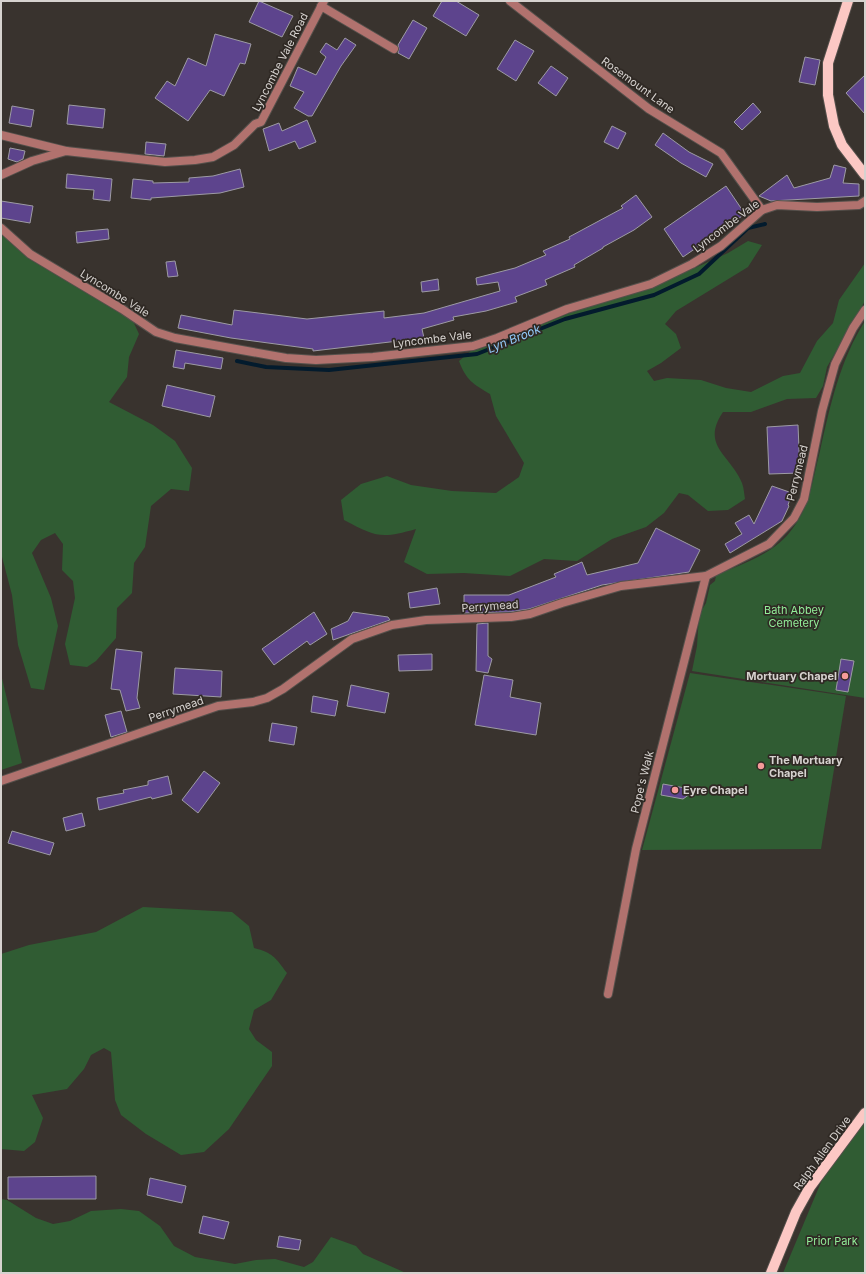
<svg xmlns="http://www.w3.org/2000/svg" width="866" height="1274" font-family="Inter,sans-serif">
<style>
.green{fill:#305c33}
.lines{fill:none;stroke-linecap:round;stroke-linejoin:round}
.stream{stroke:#031b2d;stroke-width:4}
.building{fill:#5d448d;stroke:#9d9ba4}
.minor-casing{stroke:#55504b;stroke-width:10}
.primary-casing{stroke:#55504b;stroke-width:12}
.minor{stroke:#b1726e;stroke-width:8}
.primary{stroke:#fcc8c4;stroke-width:10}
.poi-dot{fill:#f59b99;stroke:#2f2924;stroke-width:1.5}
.labels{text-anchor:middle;stroke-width:3.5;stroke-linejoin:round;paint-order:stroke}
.street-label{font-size:11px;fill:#d6d2cf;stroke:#2f2924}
.park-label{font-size:11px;fill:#93ef99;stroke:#2f2924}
.poi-label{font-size:11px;font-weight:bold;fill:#d6d2cf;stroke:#2f2924;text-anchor:start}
.water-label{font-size:12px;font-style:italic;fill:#92c9f8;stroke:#2f2924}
</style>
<rect width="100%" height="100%" fill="#39332e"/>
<g class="green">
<polygon points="1,234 25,253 132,319 139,334 129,357 127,377 109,402 153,425 175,441 192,468 189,491 171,489 151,506 145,547 134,563 132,593 117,608 116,638 96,661 87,667 70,665 65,644 75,598 73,581 62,570 63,544 55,533 41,540 32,553 51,598 58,626 44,690 31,688 18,645 12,595 1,553"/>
<path d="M748,241L762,245L748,267L676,311L665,324L676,334L681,348L661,363L647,371L654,381L667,378L701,380L726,388L751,392L783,376L800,373L817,341L833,323L839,300L865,263V301L827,367L823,386L816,398L787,399L751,412H723C700,446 731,455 742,483C744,488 744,494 745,499L728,510L708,511L688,495L679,493L664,513L646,527L612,539L577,561L544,559L510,576L464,573L427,574L404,562L416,529C381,539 376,537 344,520L341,500L361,484L387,476L411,485L452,491L496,493L519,477L524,463L496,416L490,394C473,384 466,380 459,361L472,350L492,345H510L537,326L572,312L648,289L728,253Z"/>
<path d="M865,321V698L692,671L697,646L699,615L706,603L710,585L715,581L716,575C743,564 776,553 793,528C810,505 813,478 820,451C830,406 840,360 865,321Z"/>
<polygon points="690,673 846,696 821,849 642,850"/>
<polygon points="1,674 22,763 1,770"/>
<path d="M143,907L232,912L249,926L254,948C273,953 275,957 287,973L271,1000L254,1010L249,1029L256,1040L272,1052V1066L229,1129L204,1152L181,1155L146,1134L121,1115L115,1100L111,1052L104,1048L91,1055L84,1069L67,1089L32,1095L43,1118L35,1142L24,1151L1,1149V954L29,945L96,932Z"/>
<polygon points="865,1122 865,1273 783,1273 824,1175"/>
<polygon points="1,1199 7,1200 36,1218 53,1224 70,1221 91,1211 121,1209 139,1211 160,1226 174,1246 195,1257 235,1264 256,1260 275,1259 304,1267 313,1262 331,1237 356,1246 363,1254 406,1273 1,1273"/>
</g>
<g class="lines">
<polyline class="stream" points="237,361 266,367 329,370 477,354 565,319 654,295 699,274 748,228 765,224"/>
</g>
<g class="building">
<polygon points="259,1 293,16 282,37 249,22"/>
<polygon points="442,1 456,1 479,15 466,36 433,16"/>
<polygon points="413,20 427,28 409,59 398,53 399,49 398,45"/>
<polygon points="215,34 251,44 245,64 240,63 224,96 210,90 188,121 155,98 167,81 175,86 188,58 206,66"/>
<polygon points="345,38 356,45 341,66 312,116 308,116 294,108 304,92 290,86 298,67 316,75 326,57 320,52 326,43 337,50"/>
<polygon points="515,40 534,51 516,81 497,69"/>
<polygon points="805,57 820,60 815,85 799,82"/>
<polygon points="551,66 568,78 556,96 538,83"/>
<polygon points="865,75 865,114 846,93"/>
<polygon points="753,103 761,112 742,130 734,122"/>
<polygon points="69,105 105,109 103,128 67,124"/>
<polygon points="12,106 34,110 31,127 9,123"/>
<polygon points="307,120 316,142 299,149 295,141 269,151 263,129 279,123 282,131"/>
<polygon points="612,126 626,133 618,149 604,142"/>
<polygon points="663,133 689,152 713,164 706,177 681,163 655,145"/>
<polygon points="146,142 166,144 164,156 145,154"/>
<polygon points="10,148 25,151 23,159 17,162 8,159"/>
<polygon points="834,165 846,168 843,183 859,184 859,196 771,201 759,196 787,175 794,188 830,178"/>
<polygon points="240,169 244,187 220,193 151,198 151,200 131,198 133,179 153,181 153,183 189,182 189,178 213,176"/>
<polygon points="67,174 112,179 110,201 93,199 94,190 66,188"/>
<polygon points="726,186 745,214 683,257 664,229"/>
<polygon points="636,195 652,217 634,230 603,247 603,248 574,265 575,267 545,280 547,285 515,297 517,302 486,311 453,317 454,320 422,329 424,338 313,351 313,349 231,338 178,328 181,315 232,325 234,310 307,319 384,311 384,318 424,313 500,291 498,282 477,285 476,278 515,268 546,255 543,251 570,239 569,237 623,208 621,206"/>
<polygon points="1,201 33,206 30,223 1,218"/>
<polygon points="108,229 109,239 77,243 76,232"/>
<polygon points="175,261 178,276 168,277 166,262"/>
<polygon points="438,279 439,290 422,292 421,282"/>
<polygon points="176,350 223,358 221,369 185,363 184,369 173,367"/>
<polygon points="167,385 215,396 210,417 162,406"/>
<polygon points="798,425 800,473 769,474 767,427"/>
<polygon points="772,486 792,493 788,505 789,506 782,521 730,553 725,544 742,534 735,523 749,515 754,524"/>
<polygon points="656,528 700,550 689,572 602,585 529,609 510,612 464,613 464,595 509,595 556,577 554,574 582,562 587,575 638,563"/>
<polygon points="437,588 440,604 410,608 408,593"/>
<polygon points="314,612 327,634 310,645 307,641 274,665 262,649"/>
<polygon points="353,612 388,617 390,620 333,640 331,629 348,621"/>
<polygon points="488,623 488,656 492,659 488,673 476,671 477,624"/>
<polygon points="116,649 142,652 137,698 140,708 126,711 120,690 111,689"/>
<polygon points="432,654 432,670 399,671 398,655"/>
<polygon points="841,659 854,661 848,692 836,690"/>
<polygon points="175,668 222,671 221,697 173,694"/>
<polygon points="484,675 513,680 510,697 541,703 536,735 475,725"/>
<polygon points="351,685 389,693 385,713 347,706"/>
<polygon points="313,696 338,701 335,716 311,712"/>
<polygon points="121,711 127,732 111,737 105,715"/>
<polygon points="272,723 297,727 294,745 269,741"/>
<polygon points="204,771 220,783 198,813 182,800"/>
<polygon points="168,776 172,794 152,799 151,797 99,810 97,798 124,793 123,790 148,785 148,781"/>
<polygon points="663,784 685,788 690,794 683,799 661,795"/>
<polygon points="82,813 85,826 66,831 63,818"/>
<polygon points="12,831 54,843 50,855 8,843"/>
<polygon points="96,1176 96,1199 8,1199 8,1177"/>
<polygon points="150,1178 186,1186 182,1203 147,1195"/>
<polygon points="203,1216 229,1222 224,1239 199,1233"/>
<polygon points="279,1236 301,1240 299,1250 277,1247"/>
</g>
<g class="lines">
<defs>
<g id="minor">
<polyline points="510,1 649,109 721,153 762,210"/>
<polyline points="321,6 394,49"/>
<polyline points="1,135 66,151"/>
<polyline points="1,175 32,161 66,151 165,162 195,160 213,157 234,145 255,124 261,122 324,1"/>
<polyline points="1,228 30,254 122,309 156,332 175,338 286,358 316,360 373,357 473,346 497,338 567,309 651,284 692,264 721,246 762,210 777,205 817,207 859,205 865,201"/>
<polyline points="1,781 218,706 253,702 267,698 283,689 352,639 392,625 426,620 511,617 530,614 562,603 621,586 706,576 769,544 794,518 804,499 822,411 835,364 853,328 865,310"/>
<polyline points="608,994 636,849 706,576"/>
</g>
<g id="primary">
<polyline points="848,1 828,63 828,95 834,126 842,145 865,175"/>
<polyline points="771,1273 796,1212 810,1187 865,1113"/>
</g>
</defs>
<use href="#minor" class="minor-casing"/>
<use href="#primary" class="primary-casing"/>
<use href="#minor" class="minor"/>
<use href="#primary" class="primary"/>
</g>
<g class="poi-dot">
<circle cx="845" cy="676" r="4"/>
<circle cx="761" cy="766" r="4"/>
<circle cx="675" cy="790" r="4"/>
</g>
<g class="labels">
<g class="street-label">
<text transform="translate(280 62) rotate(-63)" y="4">Lyncombe Vale Road</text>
<text transform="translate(638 85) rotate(36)" y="4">Rosemount Lane</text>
<text transform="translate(726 226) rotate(-37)" y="4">Lyncombe Vale</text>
<text transform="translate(115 293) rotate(32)" y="4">Lyncombe Vale</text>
<text transform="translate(432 339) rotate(-7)" y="4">Lyncombe Vale</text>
<text transform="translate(797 473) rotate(-76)" y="4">Perrymead</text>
<text transform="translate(490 606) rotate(-4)" y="4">Perrymead</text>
<text transform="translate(176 709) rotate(-19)" y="4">Perrymead</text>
<text transform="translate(642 782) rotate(-76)" y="4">Pope's Walk</text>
<text transform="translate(822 1153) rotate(-54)" y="4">Ralph Allen Drive</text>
</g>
<g class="park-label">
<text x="794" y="614">Bath Abbey<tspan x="794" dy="13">Cemetery</tspan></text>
<text x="832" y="1245">Prior Park</text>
</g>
<g class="poi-label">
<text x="837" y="680" text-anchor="end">Mortuary Chapel</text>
<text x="769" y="764">The Mortuary<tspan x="769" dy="13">Chapel</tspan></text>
<text x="683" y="794">Eyre Chapel</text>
</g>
<g class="water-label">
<text transform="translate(514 339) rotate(-22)" y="4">Lyn Brook</text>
</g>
</g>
<rect width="866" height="1274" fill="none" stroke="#d6d2cf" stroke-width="4"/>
</svg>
